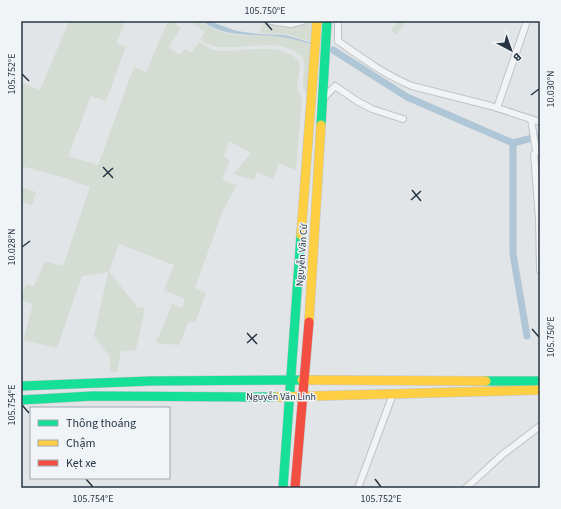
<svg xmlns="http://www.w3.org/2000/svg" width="561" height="509" font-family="'Source Sans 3',sans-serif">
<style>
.green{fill:#d4dcd3}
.water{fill:#aec6d5}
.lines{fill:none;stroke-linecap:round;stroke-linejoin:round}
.canal{stroke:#aec6d5;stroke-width:7}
.street-casing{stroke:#c0c3c6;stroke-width:8}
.fast-casing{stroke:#c0c3c6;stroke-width:10}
.slow-casing{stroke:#c0c3c6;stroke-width:10}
.jam-casing{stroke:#c0c3c6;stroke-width:10}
.street{stroke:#f2f3f4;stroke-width:6}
.fast{stroke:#16e098;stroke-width:9}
.slow{stroke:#ffcf43;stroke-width:9}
.jam{stroke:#f24e42;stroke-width:9}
.ticks{fill:none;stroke:#273543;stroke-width:1.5}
.labels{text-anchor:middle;stroke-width:3;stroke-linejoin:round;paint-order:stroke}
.street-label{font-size:10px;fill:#273543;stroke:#f0f4f7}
.neatline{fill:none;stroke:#273543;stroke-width:1.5}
.ticks-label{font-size:10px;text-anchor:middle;fill:#273543}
</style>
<rect width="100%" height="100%" fill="#e2e5e8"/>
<g class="green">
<path d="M69,21H121L124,26L116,43L126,46L106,101L91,96L68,156L98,165L134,67L146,72L168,21H172L181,28L168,47L180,55L185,49L191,53L199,42C206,46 212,51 219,51C242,53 286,39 300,64L297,91L302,96L296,170L279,163L273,179L257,172L254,180L233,174L251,153L229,141L224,157L230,160L222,180L237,185L223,210L195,288L206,293L195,323L189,321L179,345L156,343L172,304L182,308L185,299L164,290L174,265L119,244L109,271L137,307L145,308L136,350L121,351L117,372H110V357L94,336L108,272L82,276L57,348L23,340L33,304L21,300L26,284L34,286L45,261L63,266L90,187L62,177L21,166V82L40,90Z"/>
<path d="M191,21C205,21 212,30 226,33C245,37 265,34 285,37C294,39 303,42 312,45L308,95C296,84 311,64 300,55C275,35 242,52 214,46C210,45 205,42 200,40L205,32Z"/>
<polygon points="307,21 313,21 312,42 284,34 259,33 264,24 297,27"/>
<polygon points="398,21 407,21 396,35 391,30"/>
<polygon points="21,187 36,192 32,205 21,202"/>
</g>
<path class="water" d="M202,21H209L237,31L258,34L285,35L312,43V44C302,42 292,38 282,37C254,33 226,39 202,21Z"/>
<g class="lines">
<g class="canal">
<polyline points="333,50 407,97 513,143 540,136"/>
<polyline points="513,143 513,254 527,336"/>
</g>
<defs>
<g id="street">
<polyline points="271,21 291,24 303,21"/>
<path d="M338,21V41C362,58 385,75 412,86L491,106L540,122"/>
<polyline points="322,100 335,86 357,101 372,109 403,119"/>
<polyline points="497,108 527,21"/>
<polyline points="531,119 536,151"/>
<polyline points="540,150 534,154 539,219 540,270"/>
<polyline points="358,488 393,394"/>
<polyline points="466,488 502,455 540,426"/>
</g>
<g id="fast">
<polyline points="321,125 327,21"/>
<polyline points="486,381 540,381"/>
<polyline points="21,386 151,381 302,380"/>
<polyline points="21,400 93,396 276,397"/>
<polyline points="283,488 301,235"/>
</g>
<g id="slow">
<polyline points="301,235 317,21"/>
<polyline points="309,322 321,125"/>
<polyline points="302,380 486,381"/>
<polyline points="276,397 540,390"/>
</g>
<polyline id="jam" points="295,488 309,322"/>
</defs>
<use href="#street" class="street-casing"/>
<use href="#fast" class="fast-casing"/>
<use href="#slow" class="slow-casing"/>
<use href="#jam" class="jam-casing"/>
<use href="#street" class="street"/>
<use href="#fast" class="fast"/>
<use href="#slow" class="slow"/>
<use href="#jam" class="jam"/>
</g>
<path class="ticks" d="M265,22L272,30M22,74L29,81M531,95L539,89M103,167L113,178M103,177L113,168M412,190L421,201M411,200L421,191M22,247L30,241M532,329L539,337M247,333L257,344M247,343L257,334M22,405L29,413M86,479L93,487M375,479L381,487"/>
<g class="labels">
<g class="street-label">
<text transform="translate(301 255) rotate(-86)" y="4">Nguyễn Văn Cừ</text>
<text x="281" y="400">Nguyễn Văn Linh</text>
</g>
</g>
<rect width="561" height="509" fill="none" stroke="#f0f4f7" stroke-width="44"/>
<rect x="30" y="407" width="140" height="72" fill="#f0f4f7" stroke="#a0a8af"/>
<rect x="38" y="420" width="20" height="6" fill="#16e098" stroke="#a0a8af"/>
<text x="66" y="427" font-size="12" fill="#273543">Thông thoáng</text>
<rect x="38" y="440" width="20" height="6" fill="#ffcf43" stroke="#a0a8af"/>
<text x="66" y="447" font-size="12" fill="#273543">Chậm</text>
<rect x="38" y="460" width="20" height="6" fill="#f24e42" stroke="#a0a8af"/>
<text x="66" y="467" font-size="12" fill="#273543">Kẹt xe</text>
<g transform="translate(511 50) rotate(139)" stroke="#f0f4f7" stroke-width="3" paint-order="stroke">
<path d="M0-3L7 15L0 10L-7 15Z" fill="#273543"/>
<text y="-6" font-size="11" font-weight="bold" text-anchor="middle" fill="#273543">B</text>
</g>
<rect x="22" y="22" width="517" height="465" class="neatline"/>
<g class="ticks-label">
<text x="265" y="14">105.750°E</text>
<text transform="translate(11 74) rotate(-90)" y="4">105.752°E</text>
<text transform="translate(550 89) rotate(-90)" y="4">10.030°N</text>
<text transform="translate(11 247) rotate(-90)" y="4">10.028°N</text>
<text transform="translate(550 337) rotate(-90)" y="4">105.750°E</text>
<text transform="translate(11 405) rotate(-90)" y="4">105.754°E</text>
<text x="93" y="502">105.754°E</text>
<text x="381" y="502">105.752°E</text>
</g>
</svg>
